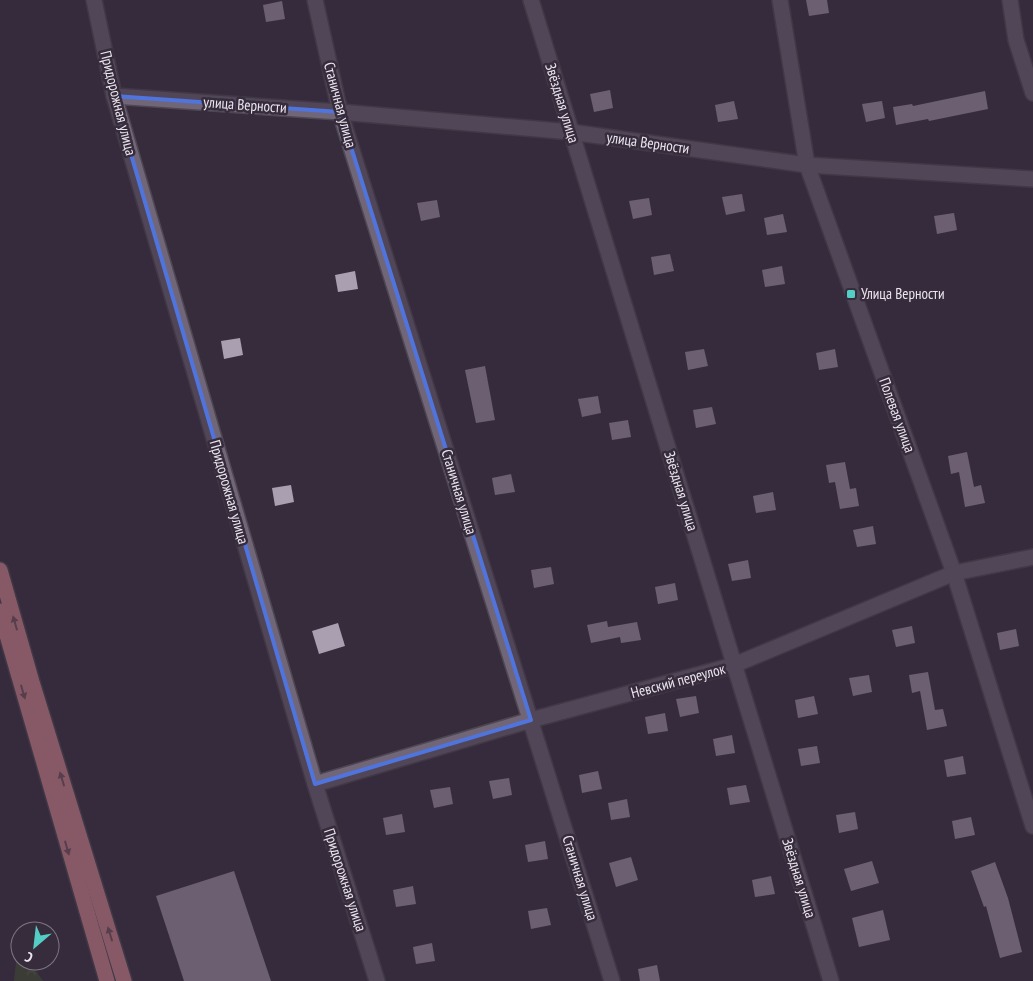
<svg xmlns="http://www.w3.org/2000/svg" width="1033" height="981" font-family="'PT Sans Narrow',sans-serif">
<style>
.forest{fill:url(#forest-crowns)}
.building{fill:#aa9eb1}
.lines{fill:none;stroke-linecap:round;stroke-linejoin:round}
.street-casing{stroke:#4e4753;stroke-width:18}
.highway-casing{stroke:#4e4753;stroke-width:18}
.street{stroke:#716678;stroke-width:15}
.highway{stroke:#e99199;stroke-width:15}
.oneway{fill:#7e5461}
.marked{fill:none;stroke:#5074de;stroke-width:4;stroke-linejoin:round}
.poi-dot{fill:#54cdc6;stroke:#362c3c;stroke-width:2}
.labels{text-anchor:middle;stroke-width:5;stroke-linejoin:round;paint-order:stroke}
.street-label{font-size:15px;fill:#ebe5ef;stroke:#362c3c}
.poi-label{font-size:15px;fill:#ebe5ef;stroke:#362c3c;text-anchor:start}
</style>
<defs>
<pattern id="forest-crowns" width="20" height="18" patternUnits="userSpaceOnUse" patternTransform="scale(1.25)"><rect width="20" height="18" fill="#435131"/><path d="M2 6a3 3 0 1 1 6 0M12 15a3 3 0 1 1 6 0" fill="none" stroke="#5e6a4f"/></pattern>
</defs>
<rect width="100%" height="100%" fill="#362c3c"/>
<polygon class="forest" points="18,946 20,948 20,961 29,961 43,981 14,981"/>
<g class="building">
<polygon points="806,0 827,0 829,13 809,16"/>
<polygon points="282,1 285,19 266,22 263,5"/>
<polygon points="610,90 613,108 594,112 590,94"/>
<polygon points="985,91 988,109 929,121 928,119 896,125 893,107 912,104 913,106"/>
<polygon points="734,101 738,119 718,122 715,105"/>
<polygon points="882,101 885,118 866,122 862,104"/>
<polygon points="742,194 745,211 726,215 722,197"/>
<polygon points="649,198 652,215 633,219 629,201"/>
<polygon points="437,200 440,217 421,221 417,203"/>
<polygon points="954,213 957,230 937,234 934,216"/>
<polygon points="783,214 787,232 767,235 764,218"/>
<polygon points="670,254 674,271 654,275 651,257"/>
<polygon points="782,266 785,284 765,287 762,270"/>
<polygon points="355,271 358,289 338,292 335,275"/>
<polygon points="240,338 243,355 224,359 221,341"/>
<polygon points="704,349 708,366 688,370 685,352"/>
<polygon points="835,349 838,367 819,370 816,353"/>
<polygon points="485,366 495,420 476,423 465,370"/>
<polygon points="598,396 601,413 582,417 578,399"/>
<polygon points="712,407 716,424 696,428 693,410"/>
<polygon points="628,420 631,437 612,440 609,423"/>
<polygon points="967,452 974,487 981,485 985,503 965,507 959,472 951,474 948,456"/>
<polygon points="845,462 850,489 856,488 859,506 840,509 835,482 829,483 826,465"/>
<polygon points="511,474 515,492 495,495 492,478"/>
<polygon points="291,485 294,502 275,506 272,488"/>
<polygon points="773,492 776,510 756,513 753,496"/>
<polygon points="873,526 876,544 857,547 853,530"/>
<polygon points="748,560 751,578 732,581 728,564"/>
<polygon points="551,567 554,584 534,588 531,570"/>
<polygon points="675,583 678,600 658,604 655,587"/>
<polygon points="607,621 608,627 637,622 641,640 621,643 620,637 591,643 587,625"/>
<polygon points="338,623 345,646 319,654 312,631"/>
<polygon points="912,626 915,643 896,647 892,630"/>
<polygon points="1016,629 1019,646 1000,650 997,633"/>
<polygon points="928,672 935,710 943,709 947,726 927,730 920,691 912,693 909,675"/>
<polygon points="869,675 872,692 853,696 849,678"/>
<polygon points="696,696 699,713 680,717 676,699"/>
<polygon points="814,696 818,714 798,718 795,700"/>
<polygon points="665,713 668,731 648,734 645,717"/>
<polygon points="732,735 735,753 716,756 713,739"/>
<polygon points="817,746 820,763 801,766 798,749"/>
<polygon points="963,756 966,774 947,777 944,760"/>
<polygon points="598,771 602,789 582,793 579,775"/>
<polygon points="509,778 512,795 493,799 489,781"/>
<polygon points="746,785 750,802 730,805 727,788"/>
<polygon points="450,787 453,804 434,808 430,790"/>
<polygon points="627,799 630,817 611,820 608,803"/>
<polygon points="855,812 858,829 839,833 836,815"/>
<polygon points="402,814 405,832 386,835 383,818"/>
<polygon points="971,817 975,835 955,839 952,821"/>
<polygon points="545,841 548,859 528,862 525,845"/>
<polygon points="631,857 638,880 616,887 609,863"/>
<polygon points="872,861 879,883 851,891 844,869"/>
<polygon points="995,862 1008,898 1022,952 1000,958 986,906 984,907 971,871"/>
<polygon points="234,871 271,981 184,981 156,896"/>
<polygon points="771,876 775,894 755,897 752,880"/>
<polygon points="413,886 416,904 396,907 393,890"/>
<polygon points="547,908 551,925 531,929 528,911"/>
<polygon points="883,910 890,940 859,947 852,918"/>
<polygon points="432,943 435,961 416,964 413,947"/>
<polygon points="657,965 660,981 640,981 638,969"/>
</g>
<g class="lines">
<defs>
<g id="street">
<polyline points="94,0 114,96 315,784 377,981"/>
<polyline points="315,0 340,112 612,981"/>
<polyline points="531,0 831,981"/>
<polyline points="780,0 807,165 954,573 1033,826"/>
<polyline points="1010,0 1016,40 1033,93"/>
<polyline points="114,96 340,112 571,132 807,165 1033,179"/>
<polyline points="315,784 531,720 734,665 954,573 1033,557"/>
</g>
<g id="highway">
<polyline points="0,570 32,682 124,981"/>
<polyline points="0,611 107,981"/>
</g>
</defs>
<use href="#street" class="street-casing"/>
<use href="#highway" class="highway-casing"/>
<use href="#street" class="street"/>
<use href="#highway" class="highway"/>
</g>
<defs><path id="oneway-solid" d="M-6-.8H1V-3.2L6.5 0L1 3.2V.8H-6Z" transform="scale(1.25)"/></defs>
<g class="oneway">
<use href="#oneway-solid" transform="translate(15 623) rotate(-106)"/>
<use href="#oneway-solid" transform="translate(23 692) rotate(74)"/>
<use href="#oneway-solid" transform="translate(62 779) rotate(-107)"/>
<use href="#oneway-solid" transform="translate(67 848) rotate(74)"/>
<use href="#oneway-solid" transform="translate(110 934) rotate(-107)"/>
</g>
<path d="M0 0H1033V981H0ZM114,96L340,112L531,720L315,784Z" fill="#362c3c" fill-opacity=".55" fill-rule="evenodd"/>
<path class="marked" d="M114,96L340,112L531,720L315,784Z"/>
<rect class="poi-dot" x="846" y="289" width="10" height="10" rx="2.5"/>
<g class="labels">
<g class="street-label">
<text transform="translate(118 103) rotate(76)" y="5">Придорожная улица</text>
<text transform="translate(562 103) rotate(73)" y="5">Звёздная улица</text>
<text transform="translate(245 105) rotate(4)" y="5">улица Верности</text>
<text transform="translate(340 105) rotate(75)" y="5">Станичная улица</text>
<text transform="translate(648 143) rotate(8)" y="5">улица Верности</text>
<text transform="translate(897 415) rotate(70)" y="5">Полевая улица</text>
<text transform="translate(681 491) rotate(73)" y="5">Звёздная улица</text>
<text transform="translate(229 492) rotate(74)" y="5">Придорожная улица</text>
<text transform="translate(459 492) rotate(73)" y="5">Станичная улица</text>
<text transform="translate(678 681) rotate(-15)" y="5">Невский переулок</text>
<text transform="translate(580 878) rotate(73)" y="5">Станичная улица</text>
<text transform="translate(799 878) rotate(73)" y="5">Звёздная улица</text>
<text transform="translate(345 880) rotate(72)" y="5">Придорожная улица</text>
</g>
<g class="poi-label">
<text x="861" y="299">Улица Верности</text>
</g>
</g>
<g transform="translate(35 946) rotate(208)"><circle r="24" fill="#362c3c" stroke="#7e7684"/>
<path d="M0-4L9 19L0 12L-9 19Z" fill="#54cdc6"/>
<text y="-8" font-size="14" font-weight="bold" text-anchor="middle" fill="#ebe5ef">С</text>
</g>
</svg>
